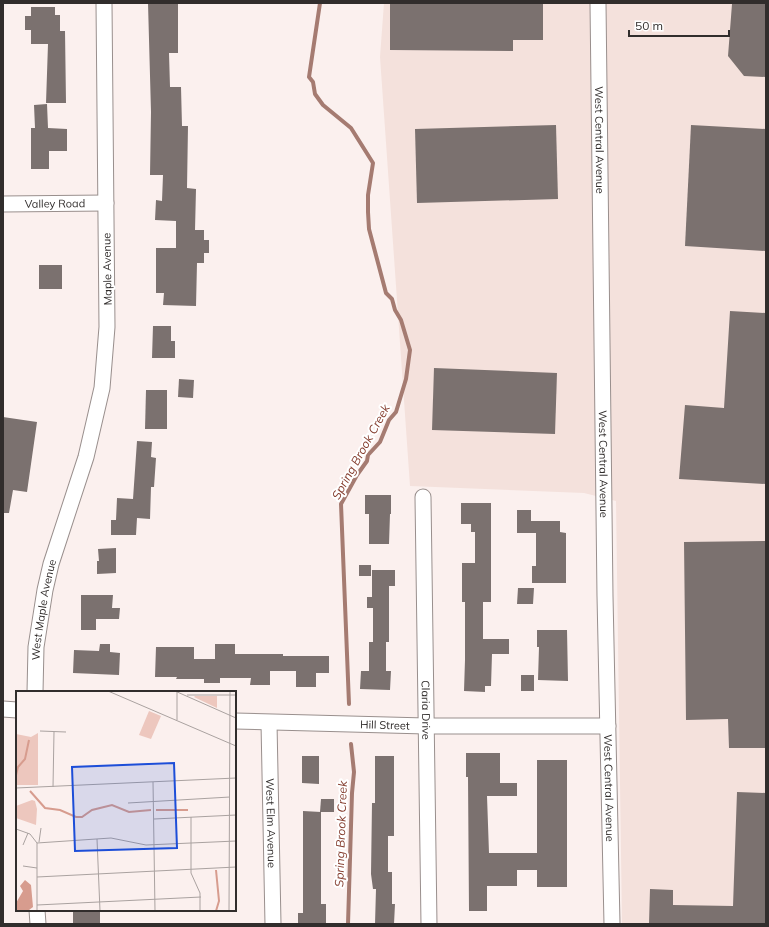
<svg xmlns="http://www.w3.org/2000/svg" width="769" height="927" font-family="Mulish,sans-serif">
<style>
.built{fill:#f4e1dc}
.lines{fill:none;stroke-linecap:round;stroke-linejoin:round}
.stream{stroke:#a57b71;stroke-width:4}
.building{fill:#7b716f}
.minor-casing{stroke:#998f8d;stroke-width:17}
.minor{stroke:#fff;stroke-width:15}
.labels{text-anchor:middle;stroke-width:4;stroke-linejoin:round;paint-order:stroke}
.street-label{font-size:11px;fill:#312d2c;stroke:#fff}
.water-label{font-size:12px;font-style:italic;fill:#843c2d;stroke:#fff}
.inset-river{fill:none;stroke:#d79c8e;stroke-width:2}
.inset-road{fill:none;stroke:#aaa2a0;stroke-width:1}
.view{fill:#1d4ed8;fill-opacity:0.15;stroke:#1d4ed8;stroke-width:2}
.inset-edge{fill:none;stroke:#312d2c;stroke-width:2}
</style>
<rect width="100%" height="100%" fill="#fbf0ee"/>
<polygon class="built" points="384,3 766,3 766,924 622,924 616,501 584,493 410,486 380,57"/>
<g class="lines">
<g class="stream">
<polyline points="320,3 309,77 313,82 315,94 323,105 351,128 373,163 368,195 368,212 369,229 386,293 392,299 395,310 401,320 410,350 406,379 396,412 389,420 380,442 368,455 367,461 357,475 341,504 349,704"/>
<polyline points="348,924 352,793 354,772 351,744"/>
</g>
</g>
<g class="building">
<polygon points="148,3 178,3 178,53 169,53 170,87 181,87 182,126 188,126 187,188 196,189 195,230 204,230 204,240 209,240 209,253 204,253 204,263 197,263 196,306 163,305 164,293 156,293 156,248 176,248 176,221 155,220 156,200 162,201 163,175 150,175 151,112"/>
<polygon points="390,3 543,3 543,40 513,40 513,51 390,50"/>
<polygon points="739,3 766,3 766,77 744,76 728,56 732,4 739,4"/>
<polygon points="31,7 55,7 55,15 60,15 60,31 65,31 66,103 46,103 48,44 31,44 31,30 25,30 25,16 31,16"/>
<polygon points="47,104 48,128 67,129 67,151 49,151 49,169 31,169 31,128 35,128 34,105"/>
<polygon points="556,125 558,199 417,203 415,129"/>
<polygon points="691,125 766,129 766,251 685,246"/>
<rect x="39" y="265" width="23" height="24"/>
<polygon points="730,311 766,313 766,484 679,479 685,405 724,408"/>
<polygon points="153,326 171,326 171,341 175,341 175,358 152,358"/>
<polygon points="434,368 557,373 555,434 432,430"/>
<polygon points="179,379 194,380 193,398 178,397"/>
<polygon points="146,390 167,390 167,429 145,429"/>
<polygon points="3,417 37,422 27,492 13,490 9,513 3,513"/>
<polygon points="137,441 152,442 151,457 156,458 154,487 151,487 150,519 137,518 136,535 111,535 111,520 116,520 117,498 133,499"/>
<polygon points="365,495 391,495 391,514 390,514 389,544 369,544 369,514 365,514"/>
<polygon points="461,503 491,503 491,602 483,602 483,639 509,639 509,654 492,654 491,686 485,686 485,692 464,691 465,660 465,602 462,602 462,563 475,563 475,532 471,532 471,524 461,524"/>
<polygon points="517,510 531,510 531,521 560,521 560,532 566,533 566,583 532,583 532,566 536,566 536,533 517,533"/>
<polygon points="766,541 766,748 729,748 728,719 686,720 684,542"/>
<polygon points="116,548 116,573 97,574 97,561 99,561 98,549"/>
<rect x="359" y="565" width="12" height="11"/>
<polygon points="372,570 395,570 395,586 389,586 389,642 386,642 386,671 391,671 390,690 360,689 361,671 369,671 369,642 373,642 373,608 367,608 367,597 372,597"/>
<polygon points="518,588 534,588 533,604 517,604"/>
<polygon points="81,595 113,595 112,608 120,608 119,619 96,619 96,630 81,630"/>
<polygon points="537,630 567,630 568,681 538,680 539,647 537,647"/>
<polygon points="100,644 110,644 110,652 120,653 119,675 73,673 74,650 99,651"/>
<polygon points="215,644 235,644 235,654 283,654 283,656 329,656 329,673 316,673 316,687 296,687 296,671 270,671 270,685 250,685 251,678 220,678 220,683 204,683 204,679 176,679 177,677 155,677 156,647 194,647 194,659 215,659"/>
<rect x="521" y="675" width="13" height="16"/>
<polygon points="466,753 500,753 500,783 517,783 517,796 487,796 489,853 537,853 537,760 567,760 567,887 537,887 537,870 517,870 517,886 487,886 487,911 469,911 468,777 466,777"/>
<polygon points="302,756 319,756 319,784 302,783"/>
<polygon points="375,756 394,756 394,836 388,836 388,872 392,872 392,904 395,904 394,924 375,924 376,889 373,889 371,874 372,803 375,803"/>
<polygon points="737,792 766,793 766,924 649,924 650,889 673,890 673,905 733,906"/>
<polygon points="321,799 334,799 334,812 320,812"/>
<polygon points="303,811 321,812 321,904 326,904 326,924 298,924 298,913 303,913"/>
<polygon points="73,910 100,910 100,924 73,923"/>
</g>
<g class="lines">
<defs>
<g id="minor">
<path id="s1" d="M598,3L605,596L612,924"/>
<path id="s2" d="M3,204L106,203"/>
<path id="s3" d="M423,497L429,924"/>
<path id="s4" d="M35,692L36,647L45,590L51,564L86,457L102,388L107,327L104,3"/>
<polyline points="3,709 17,710"/>
<path id="s5" d="M235,721L426,726H608"/>
<path id="s6" d="M269,723L273,924"/>
<polyline points="37,910 38,924"/>
</g>
</defs>
<use href="#minor" class="minor-casing"/>
<use href="#minor" class="minor"/>
</g>
<g class="labels">
<g class="street-label">
<text dy="4" stroke="none"><textPath href="#s1" startOffset="137">West Central Avenue</textPath></text>
<text dy="4" stroke="none"><textPath href="#s2" startOffset="52">Valley Road</textPath></text>
<text transform="translate(107 269) rotate(-91)" y="4">Maple Avenue</text>
<text dy="4" stroke="none"><textPath href="#s1" startOffset="461">West Central Avenue</textPath></text>
<text dy="4" stroke="none"><textPath href="#s4" startOffset="83">West Maple Avenue</textPath></text>
<text dy="4" stroke="none"><textPath href="#s3" startOffset="213">Claria Drive</textPath></text>
<text dy="4" stroke="none"><textPath href="#s5" startOffset="150">Hill Street</textPath></text>
<text dy="4" stroke="none"><textPath href="#s1" startOffset="785">West Central Avenue</textPath></text>
<text dy="4" stroke="none"><textPath href="#s6" startOffset="100">West Elm Avenue</textPath></text>
</g>
<g class="water-label">
<text transform="translate(361 452) rotate(-61)" y="4">Spring Brook Creek</text>
<text transform="translate(341 834) rotate(-88)" y="4">Spring Brook Creek</text>
</g>
</g>
<g transform="translate(16 691)">
<rect width="220" height="220" fill="#fbf0ee"/>
<path d="M201,5V17L178,6L179,5ZM133,20L145,25L135,48L123,44ZM22,42V94H0V43L15,46ZM16,109L19,110L21,118L20,134L0,127V115Z" fill="#edc7be"/>
<path d="M9,189L15,194L17,216L13,219H0V212L7,200L4,195Z" fill="#d79c8e"/>
<path class="inset-river" d="M0,84L2,76L9,68L13,49M14,100L29,117L44,119L60,126H66L76,119L96,114L113,121L135,119M140,119H172M200,179L203,210L200,220"/>
<path class="inset-road" d="M92,0L220,55M159,0L220,27M171,4H220M161,29V0M24,40L50,41M137,91L139,220M37,96L38,41M0,97L220,87M112,112L214,106M175,126V182L184,202V220M138,128L220,124M0,138L14,143L21,152V220M81,148L84,220M23,151L25,137M21,152L95,147L130,154L220,150M7,154L12,142M7,175L21,177M21,186L220,176M21,214L185,206M213,220L214,0"/>
<path class="view" d="M158,72L161,157L59,160L56,76Z"/>
<rect width="220" height="220" class="inset-edge"/>
</g>
<rect width="769" height="927" fill="none" stroke="#312d2c" stroke-width="8"/>
<path d="M629 30v6h100v-6" fill="none" stroke="#312d2c" stroke-width="2"/>
<text x="635" y="30" font-size="12" fill="#312d2c" stroke="#ffffff" stroke-width="3" paint-order="stroke">50 m</text>
</svg>
